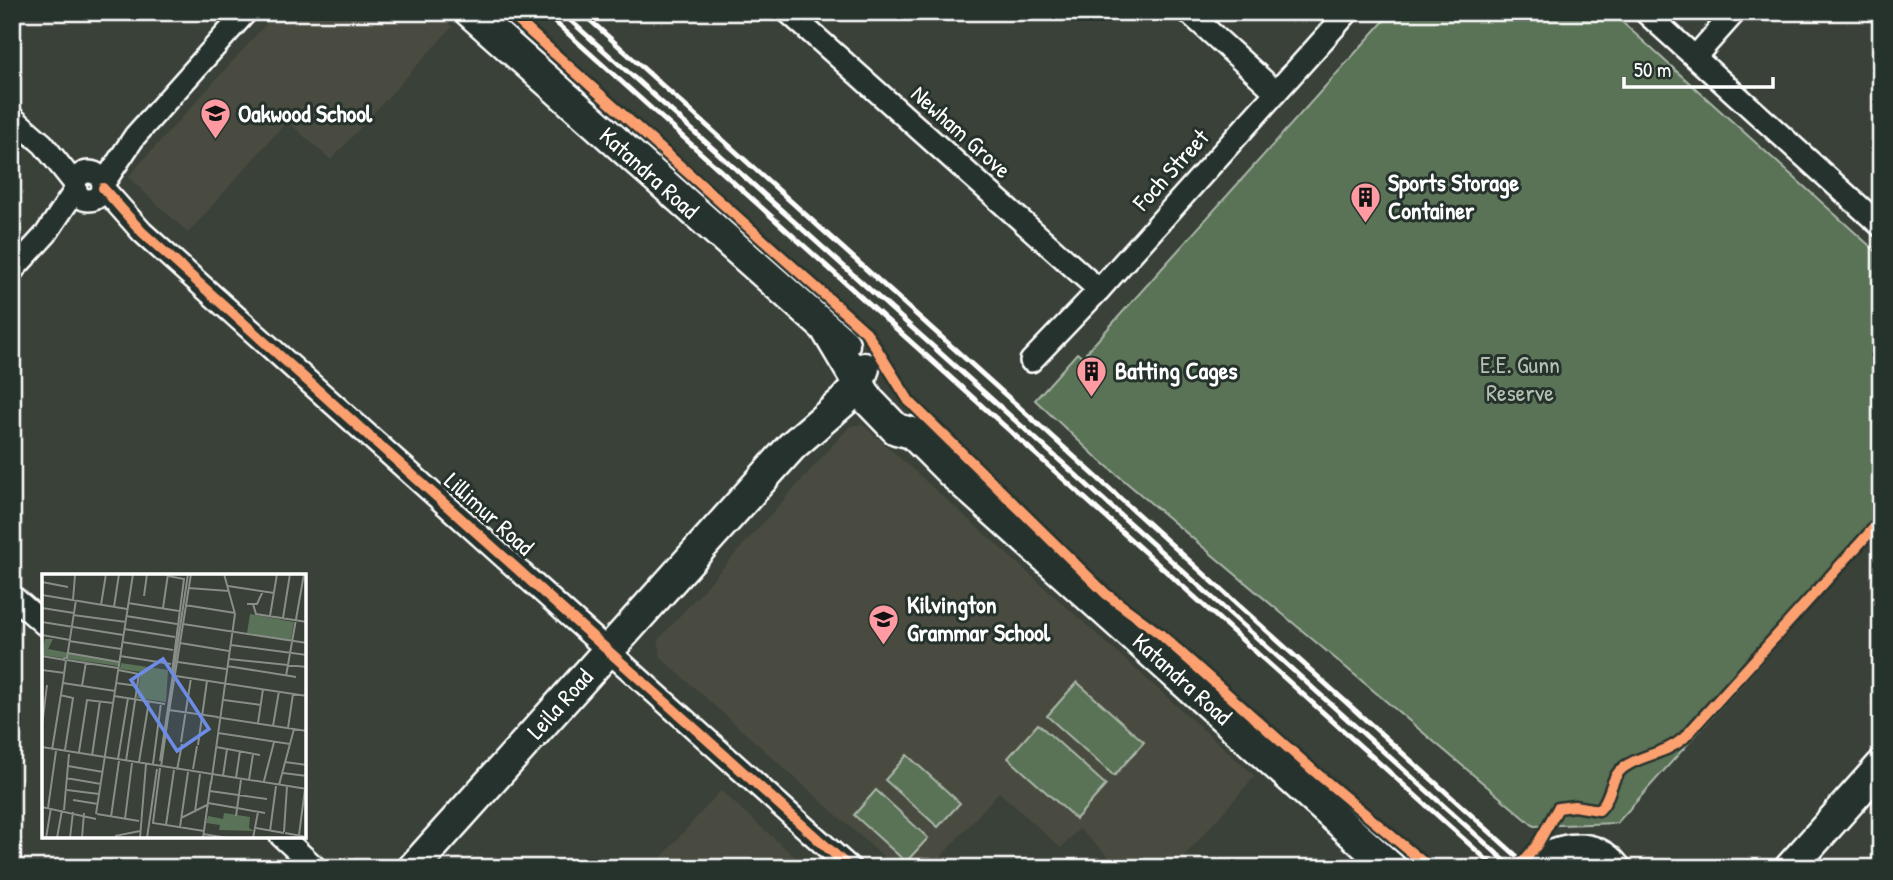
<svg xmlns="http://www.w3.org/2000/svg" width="1893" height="880" font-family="'Patrick Hand',sans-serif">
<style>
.built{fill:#484b3f}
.green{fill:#5a7257;stroke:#acb8ab;stroke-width:2}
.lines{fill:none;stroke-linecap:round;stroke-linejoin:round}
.street-casing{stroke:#fff;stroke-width:26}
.secondary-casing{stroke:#fff;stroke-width:35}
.street{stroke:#26332d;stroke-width:21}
.secondary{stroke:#26332d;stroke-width:30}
.rail{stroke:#fff;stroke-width:5}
.cycleway-casing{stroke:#26332d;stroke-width:15}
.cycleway{stroke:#fca06f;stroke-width:10}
.labels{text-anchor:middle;stroke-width:6;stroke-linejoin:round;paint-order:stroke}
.poi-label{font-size:24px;font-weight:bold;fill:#fff;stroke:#26332d;text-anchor:start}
.street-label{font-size:24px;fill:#fff;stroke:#26332d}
.park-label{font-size:24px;fill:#b5c0b3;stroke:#26332d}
.inset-road{fill:none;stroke:#898d88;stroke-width:2}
.view{fill:#6c8ce6;fill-opacity:0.15;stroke:#6c8ce6;stroke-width:3.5}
.inset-edge{fill:none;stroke:#fff;stroke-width:3.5}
</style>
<rect width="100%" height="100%" fill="#3a4138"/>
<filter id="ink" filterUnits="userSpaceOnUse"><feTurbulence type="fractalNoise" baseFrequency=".0143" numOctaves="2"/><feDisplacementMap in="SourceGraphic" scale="14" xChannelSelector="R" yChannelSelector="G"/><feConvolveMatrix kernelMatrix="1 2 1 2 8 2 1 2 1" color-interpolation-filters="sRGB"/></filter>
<g filter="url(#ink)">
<g class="built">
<polygon points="277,12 435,12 452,27 331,160 287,121 188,233 128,177"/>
<polygon points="862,424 1255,776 1174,868 1121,868 1079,829 1061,848 999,792 931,868 896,868 661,658 658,640 850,426"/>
<polygon points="720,791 721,791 807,868 652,868"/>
</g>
<g class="green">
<polygon points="1392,12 1611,12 1881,256 1881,528 1617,823 1534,826 1095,456 1035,400 1077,353 1082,357 1086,353"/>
<polygon points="1077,682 1144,742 1114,776 1047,716"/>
<polygon points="1038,724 1106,785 1076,819 1008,758"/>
<polygon points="907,755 960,803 938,827 885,780"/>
<polygon points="876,790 928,838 906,862 854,815"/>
</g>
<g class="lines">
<defs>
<g id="street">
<polyline points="788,12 1099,290"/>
<polyline points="1188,12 1276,92"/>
<polyline points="1645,12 1881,226"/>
<polyline points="1695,57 1735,12"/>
<polyline points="12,117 43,144 75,184"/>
<circle cx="89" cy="186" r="14"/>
<polyline points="103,184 135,136 246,12"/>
<polyline points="103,188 142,232 850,868"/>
<polyline points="12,271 46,234 76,189"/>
<polyline points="1031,361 1099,290 1348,12"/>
<polyline points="12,596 44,624"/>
<polyline points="281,836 316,868"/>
</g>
<g id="secondary">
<polyline points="470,12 844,344"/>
<polyline points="828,332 869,401 896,429 912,433 950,471 1391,868"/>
<path d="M1536,865C1560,846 1594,842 1615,868"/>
<polyline points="413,868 792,446 844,401 858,385 864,368"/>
<polyline points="1790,868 1881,766"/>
</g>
</defs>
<use href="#street" class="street-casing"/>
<use href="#secondary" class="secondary-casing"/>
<use href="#street" class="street"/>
<use href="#secondary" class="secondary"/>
<g class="rail">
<polyline points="544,12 1496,868"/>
<polyline points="561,12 1513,868"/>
<polyline points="581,12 1530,868"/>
</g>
<defs>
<g id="cycleway">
<polyline points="508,12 866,332 909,401 1106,594 1160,634 1315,772 1430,868"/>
<polyline points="103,188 142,232 850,868"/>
<path d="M1518,868L1537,845L1558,808L1574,806L1599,810C1612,798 1609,778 1624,767C1643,754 1666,754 1684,738L1881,520"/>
</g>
</defs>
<use href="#cycleway" class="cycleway-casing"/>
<use href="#cycleway" class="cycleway"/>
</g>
</g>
<defs>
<symbol id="school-pin" viewBox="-11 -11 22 30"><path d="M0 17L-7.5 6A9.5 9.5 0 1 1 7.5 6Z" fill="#ff9aa2" stroke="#26332d"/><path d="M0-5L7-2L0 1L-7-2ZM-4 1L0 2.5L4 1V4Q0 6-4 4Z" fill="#111"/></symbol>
<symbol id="building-pin" viewBox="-11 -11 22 30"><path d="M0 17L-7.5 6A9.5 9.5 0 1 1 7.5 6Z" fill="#ff9aa2" stroke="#26332d"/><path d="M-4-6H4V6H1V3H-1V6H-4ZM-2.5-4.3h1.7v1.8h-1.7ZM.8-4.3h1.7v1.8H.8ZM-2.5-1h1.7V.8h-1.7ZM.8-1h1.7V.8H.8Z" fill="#111"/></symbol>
</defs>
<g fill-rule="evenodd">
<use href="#school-pin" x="198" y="96" width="35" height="47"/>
<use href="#building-pin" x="1348" y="180" width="35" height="47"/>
<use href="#building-pin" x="1074" y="354" width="35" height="47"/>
<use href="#school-pin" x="866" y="602" width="35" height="47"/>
</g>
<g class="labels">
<g class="poi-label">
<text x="238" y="122">Oakwood School</text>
<text x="1388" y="191">Sports Storage<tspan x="1388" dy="28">Container</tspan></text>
<text x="1115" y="379">Batting Cages</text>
<text x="907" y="613">Kilvington<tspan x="907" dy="28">Grammar School</tspan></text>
</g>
<g class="street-label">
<text transform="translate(961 132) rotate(42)" y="8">Newham Grove</text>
<text transform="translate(1171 170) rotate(-48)" y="8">Foch Street</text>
<text transform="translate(649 173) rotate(42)" y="8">Katandra Road</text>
<text transform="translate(489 514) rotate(42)" y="8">Lillimur Road</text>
<text transform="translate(1182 679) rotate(42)" y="8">Katandra Road</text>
<text transform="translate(560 704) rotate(-48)" y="8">Leila Road</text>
</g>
<g class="park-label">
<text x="1520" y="373">E.E. Gunn<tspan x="1520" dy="28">Reserve</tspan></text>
</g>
</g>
<g transform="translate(42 574)">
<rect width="264" height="264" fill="#3a4138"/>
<path d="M208,40L252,48L249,66L205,59ZM3,65H11L6,75L76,88V92L0,81ZM79,89L126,96L124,128L95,124L99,98L78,95ZM182,239L208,243L207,254L212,257L177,256L178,251L164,249L166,242L181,245Z" fill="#5a7257"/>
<path class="inset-road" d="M126,2L142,5L130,98M0,8L26,13M186,12L232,19M146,14L187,17M0,21L85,35M102,22L105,0M31,26L33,1M86,29L137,37M205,30H215L221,17M211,30L214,40L265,48M59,31L64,0M143,31L193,39M72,33L77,0M0,34L32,39M121,34L126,0M31,41L84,48M84,42L135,50M228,42L235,0M241,44L248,0M0,48L81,61M141,50L265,69M82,55L133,63M0,61L28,66M27,67L79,75M80,68L131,76M138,69L187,77M189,71L265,81M26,79L77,88M0,82L23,86M78,82L129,90M21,85L25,84L34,26M187,85L265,93M25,86L76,94M136,88L184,95M185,92L254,103M0,96L23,99M76,96L97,100L84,187M134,102L265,122M244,102L262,0M21,108L24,86M21,109L73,117M74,109L96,112M40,112L44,88M18,121L31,124L23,176M72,122L123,130M182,126L219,131M127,136L176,143M127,138L149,0M173,143L265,157M216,149L221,115M0,152L5,111M231,152L237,117M246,154L251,120M176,159L248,170M139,168L149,104M156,171L165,107M0,173L265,215M174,173L218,181M10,176L21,108M37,178L45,126L71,129M50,182L58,127M76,185L86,124M118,187L146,0M97,188L107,127M243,188L265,191M111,190L119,129M26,192L61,198M119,193L127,136M118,194L111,249L162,257M151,195L155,172M135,196L140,170M241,199L265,202M181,202L185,175M24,204L59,210M194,204L198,177M207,206L211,180M222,207L232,168M169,210L193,40L182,0M237,211L252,155M25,216L57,220M168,217L225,225M31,226L56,230M166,229L195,234M0,233L54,245M6,234L14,177M195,234L223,239M22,236L27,180M153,238L158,200M54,240L91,0M55,240L97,247M194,242L199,206M69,243L77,187M139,244L165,231M83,245L90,189M124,251L132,196M138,253L146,198M214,254L242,259M228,257L234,212M242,258L245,212M243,259L265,263M161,260L186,264M257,261L263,215M73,262L98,257M4,264L9,234M15,264L20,236M28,264L31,238M40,264L42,239M98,264L104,190M105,264L115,195M161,264L169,207M211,264L216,238"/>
<path class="view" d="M121,85L167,155L135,177L89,106Z"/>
<rect width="264" height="264" class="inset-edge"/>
</g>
<rect width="1893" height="880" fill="none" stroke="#26332d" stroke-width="42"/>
<rect x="21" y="21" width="1851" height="838" fill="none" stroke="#fff" stroke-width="2.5" filter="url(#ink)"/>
<path d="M1624 77v10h149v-10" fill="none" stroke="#ffffff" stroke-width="3.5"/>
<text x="1634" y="77" font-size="21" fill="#ffffff" stroke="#26332d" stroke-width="5" paint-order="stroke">50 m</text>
</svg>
